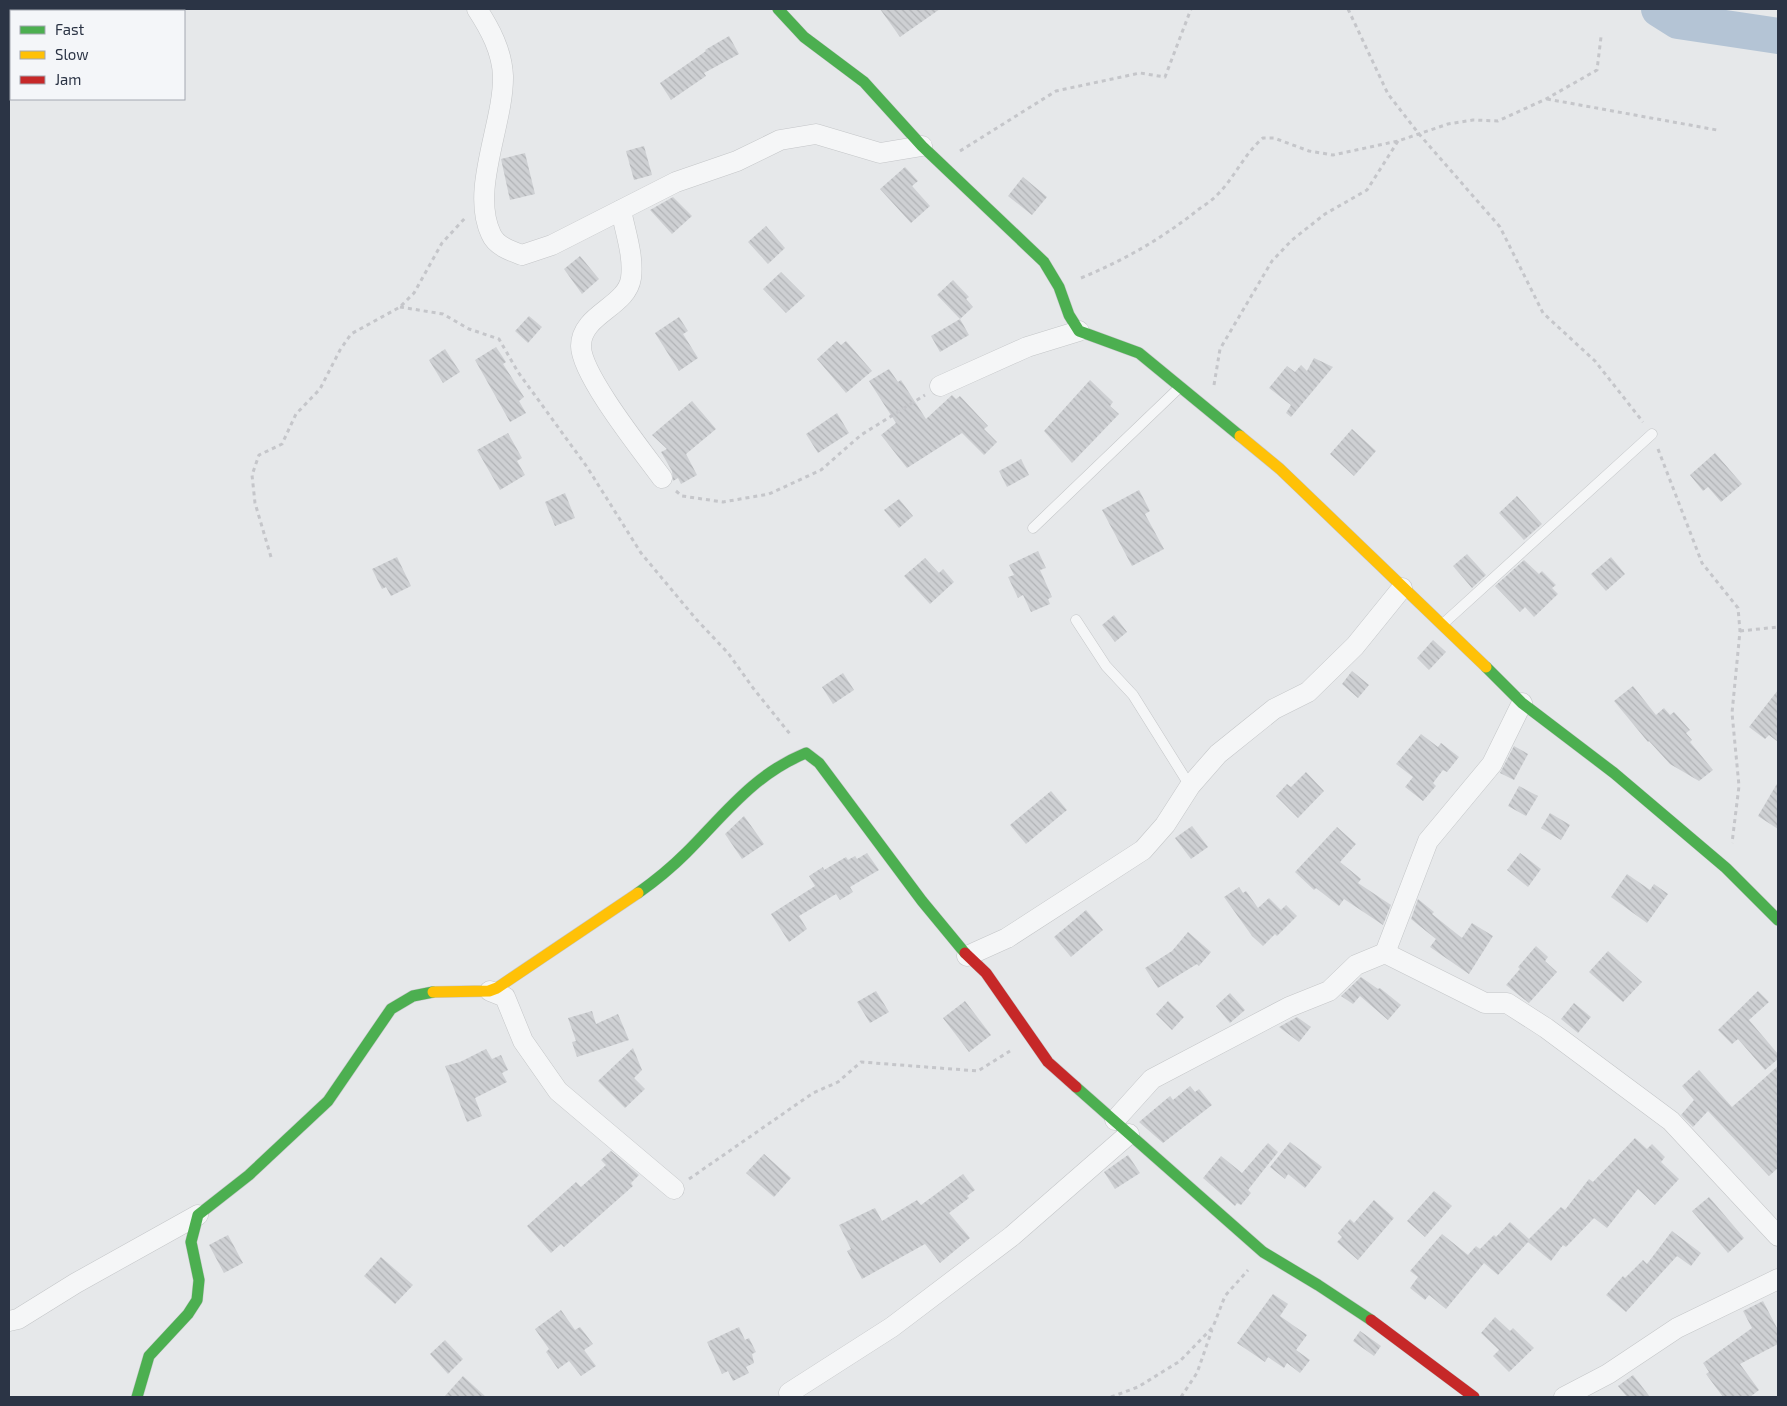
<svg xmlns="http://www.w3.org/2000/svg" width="1787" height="1406" font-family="'Exo 2',sans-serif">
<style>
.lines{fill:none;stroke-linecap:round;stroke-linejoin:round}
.river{stroke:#b4c4d5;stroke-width:36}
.building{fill:url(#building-back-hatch)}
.lane-casing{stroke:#c4c6c8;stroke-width:11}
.street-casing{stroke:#c4c6c8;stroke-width:21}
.fast-casing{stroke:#c4c6c8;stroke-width:12}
.slow-casing{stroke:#c4c6c8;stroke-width:12}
.jam-casing{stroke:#c4c6c8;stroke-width:12}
.path{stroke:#c5c6ca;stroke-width:3;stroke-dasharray:4 4;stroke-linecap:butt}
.lane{stroke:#f5f6f7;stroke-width:10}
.street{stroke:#f5f6f7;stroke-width:20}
.fast{stroke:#4caf50;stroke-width:11}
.slow{stroke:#ffc107;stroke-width:11}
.jam{stroke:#c62828;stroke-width:11}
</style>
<defs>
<pattern id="building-back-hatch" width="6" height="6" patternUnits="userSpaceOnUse" patternTransform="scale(1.25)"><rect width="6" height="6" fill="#ced0d3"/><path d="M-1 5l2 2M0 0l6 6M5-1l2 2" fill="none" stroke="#b1b3b6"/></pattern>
</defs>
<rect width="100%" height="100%" fill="#e6e8ea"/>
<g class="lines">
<polyline class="river" points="1659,9 1678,21 1778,36"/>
</g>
<g class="building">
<polygon points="880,9 940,9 900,37"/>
<polygon points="729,36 739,54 704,73 706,76 671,100 660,83 706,51 705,50"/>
<polygon points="644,146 652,175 634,180 626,151"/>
<polygon points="525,153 535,194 510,200 501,159"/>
<polygon points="905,167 918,181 912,186 930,206 911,223 880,189"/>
<polygon points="1023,177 1047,197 1032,215 1008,196"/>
<polygon points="673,197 692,216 672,234 650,210"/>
<polygon points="766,226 785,248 768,264 748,242"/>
<polygon points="580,256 599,279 582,294 564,269"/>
<polygon points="781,272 805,296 786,313 763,289"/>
<polygon points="953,280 969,297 966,299 973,307 960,319 937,295"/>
<polygon points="529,316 542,327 528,343 515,331"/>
<polygon points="679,317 688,331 683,334 698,358 679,371 655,333"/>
<polygon points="960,319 969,335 940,352 931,336"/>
<polygon points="837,341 841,345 846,341 872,371 846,393 817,359"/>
<polygon points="496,347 506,362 503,364 524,397 519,401 526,413 510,422 475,360"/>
<polygon points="445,349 460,372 443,383 429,360"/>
<polygon points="1314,358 1333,367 1291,417 1286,413 1291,405 1269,388 1287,366 1295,372 1301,365 1307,371"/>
<polygon points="889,369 898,382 901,380 926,419 952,395 956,399 960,396 988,426 984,429 997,442 984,455 962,433 907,468 881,435 896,423 869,381"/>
<polygon points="1090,380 1113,402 1110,406 1119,414 1072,463 1044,431"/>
<polygon points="692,401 716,429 686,454 697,475 681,484 678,478 673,481 672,471 661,452 667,449 652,435"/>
<polygon points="837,413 849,433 818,453 806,434"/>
<polygon points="1352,429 1376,451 1354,476 1330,454"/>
<polygon points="508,433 522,458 517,461 525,475 500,490 477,450"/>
<polygon points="1715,453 1742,484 1721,502 1708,487 1703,491 1690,475"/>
<polygon points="1021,459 1029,475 1007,487 999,471"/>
<polygon points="1139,490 1150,511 1145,514 1164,549 1132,566 1102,510"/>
<polygon points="565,493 575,518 555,526 545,502"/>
<polygon points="1517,496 1542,524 1524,540 1499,513"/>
<polygon points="899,499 913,516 899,528 884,510"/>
<polygon points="1038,551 1046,568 1040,570 1052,597 1048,599 1050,604 1031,612 1023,595 1018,598 1008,577 1014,575 1009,565"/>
<polygon points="1467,554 1486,575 1472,588 1453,566"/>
<polygon points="397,557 411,586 391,596 386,587 382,589 372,569"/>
<polygon points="1611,557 1625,574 1606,591 1591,574"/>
<polygon points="925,558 939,573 943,569 954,582 930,604 904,576"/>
<polygon points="1524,560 1539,574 1542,571 1556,585 1552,588 1558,594 1534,617 1525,607 1520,612 1495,586"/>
<polygon points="1114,615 1127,632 1115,642 1102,625"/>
<polygon points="1433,640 1446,652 1429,670 1417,658"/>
<polygon points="1352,671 1369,685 1358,698 1342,684"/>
<polygon points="843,673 854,690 833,704 822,687"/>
<polygon points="1633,686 1656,715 1664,708 1670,715 1674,712 1690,730 1686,733 1692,740 1690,742 1713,770 1699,781 1670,764 1649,741 1648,742 1614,701"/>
<polygon points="1778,690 1778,742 1769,735 1765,739 1749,727"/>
<polygon points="1421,734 1438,747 1441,743 1459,757 1447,772 1443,770 1433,783 1436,786 1423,801 1405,787 1413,777 1396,764"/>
<polygon points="1514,746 1528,754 1514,780 1500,773"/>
<polygon points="1306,772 1324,791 1298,818 1276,796 1287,784 1291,787"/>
<polygon points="1778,782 1778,829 1758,816"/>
<polygon points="1519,786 1538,796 1526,816 1508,806"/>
<polygon points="1051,791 1067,810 1026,844 1010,825"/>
<polygon points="1550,813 1570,825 1561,840 1541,828"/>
<polygon points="744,816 764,844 742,859 725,834"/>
<polygon points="1192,826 1208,847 1191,859 1175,838"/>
<polygon points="1337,827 1356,844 1340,862 1361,879 1358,883 1391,905 1383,925 1344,899 1339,906 1316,888 1314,890 1295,872"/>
<polygon points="867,853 879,870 850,887 853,892 840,900 836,894 799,916 807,929 789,942 771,914 815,886 809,876 823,867 824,870 846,857 848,860 855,856 857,859"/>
<polygon points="1520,853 1541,869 1528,887 1507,870"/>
<polygon points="1627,874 1650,890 1654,884 1668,894 1647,923 1611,897"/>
<polygon points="1239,887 1243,893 1246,891 1258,908 1269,898 1281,910 1286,905 1297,916 1277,936 1275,934 1263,946 1252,936 1224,897"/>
<polygon points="1418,899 1434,912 1432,914 1462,938 1472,923 1493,936 1469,974 1430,947 1436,939 1411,919"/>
<polygon points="1086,910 1103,930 1071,957 1054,937"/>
<polygon points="1188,932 1211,952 1199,966 1197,964 1158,988 1145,968 1172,951"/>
<polygon points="1536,946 1548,957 1545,961 1557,972 1529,1003 1506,985 1520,969 1518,967"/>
<polygon points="1608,951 1642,982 1623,1002 1589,972"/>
<polygon points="1361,977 1378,989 1380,988 1401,1005 1388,1020 1360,996 1353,1004 1341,996"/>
<polygon points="876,991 889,1012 870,1023 857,1002"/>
<polygon points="1758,991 1769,1002 1749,1020 1778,1054 1778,1059 1765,1070 1738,1039 1732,1044 1718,1030"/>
<polygon points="1230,993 1245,1010 1230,1023 1216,1006"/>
<polygon points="965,1001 991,1035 969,1052 943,1018"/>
<polygon points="1168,1001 1184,1017 1172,1030 1156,1014"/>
<polygon points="1574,1003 1591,1017 1578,1033 1561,1019"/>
<polygon points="592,1011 596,1024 618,1014 629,1040 577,1057 572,1042 576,1041 568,1018"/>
<polygon points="1297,1017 1311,1027 1299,1042 1279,1027"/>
<polygon points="633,1048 642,1070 634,1078 645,1089 625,1108 598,1081"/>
<polygon points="486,1049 492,1059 501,1055 508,1070 502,1073 507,1082 475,1098 482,1116 467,1122 445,1066 460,1062"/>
<polygon points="1778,1066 1778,1168 1769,1176 1708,1111 1693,1127 1681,1115 1694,1100 1682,1086 1699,1070 1732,1107"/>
<polygon points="1190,1086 1195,1092 1199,1089 1212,1105 1163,1143 1139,1122 1170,1096 1173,1100"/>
<polygon points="1635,1138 1647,1149 1652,1144 1665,1157 1661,1162 1679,1179 1655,1205 1638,1189 1607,1228 1594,1218 1566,1247 1563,1245 1551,1261 1528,1242 1498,1275 1484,1263 1446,1309 1429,1295 1425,1300 1410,1288 1418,1277 1410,1271 1442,1234 1468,1255 1476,1246 1480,1249 1494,1235 1496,1237 1510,1222 1529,1239 1561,1207 1565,1210 1589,1179 1593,1182"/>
<polygon points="1290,1142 1322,1167 1305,1188 1288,1174 1285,1179 1270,1167"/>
<polygon points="1268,1143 1278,1152 1248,1190 1251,1193 1241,1205 1237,1203 1235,1206 1203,1178 1221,1156 1242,1173"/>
<polygon points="611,1151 639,1175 631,1183 633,1186 564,1247 561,1244 551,1253 527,1226 576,1182 581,1187 606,1165 601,1160"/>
<polygon points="764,1154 791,1178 774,1197 746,1173"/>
<polygon points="1128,1155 1140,1173 1115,1189 1104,1172"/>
<polygon points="963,1174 975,1190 967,1196 969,1198 949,1213 970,1238 940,1263 925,1244 862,1279 847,1251 851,1249 839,1225 875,1208 882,1221 917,1200 921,1205"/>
<polygon points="1434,1191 1452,1206 1425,1237 1407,1221"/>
<polygon points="1709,1197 1744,1238 1728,1253 1692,1211"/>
<polygon points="1374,1200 1394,1218 1358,1260 1337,1242 1342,1237 1338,1233 1350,1219 1354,1223"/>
<polygon points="1672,1231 1701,1253 1691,1266 1677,1256 1626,1312 1606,1295 1623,1276 1625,1278 1643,1260 1647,1264"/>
<polygon points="228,1235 243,1263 224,1273 209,1245"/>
<polygon points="381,1257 413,1285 395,1304 364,1276"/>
<polygon points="1273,1294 1288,1304 1280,1316 1307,1335 1296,1350 1310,1360 1300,1373 1287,1363 1284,1368 1268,1357 1265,1362 1237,1343"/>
<polygon points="1763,1301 1778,1330 1778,1344 1740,1364 1759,1390 1750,1397 1723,1397 1706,1374 1709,1372 1703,1363 1752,1328 1743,1311"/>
<polygon points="561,1310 575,1330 580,1327 593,1344 584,1350 596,1366 581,1376 569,1361 558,1369 546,1352 549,1349 535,1329"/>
<polygon points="1495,1317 1510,1331 1513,1328 1534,1348 1509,1372 1493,1356 1499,1350 1481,1333"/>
<polygon points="739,1327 745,1340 749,1338 756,1352 752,1354 754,1363 746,1367 749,1373 733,1381 728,1371 722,1374 707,1342"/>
<polygon points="1360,1331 1381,1346 1374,1356 1353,1341"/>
<polygon points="445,1340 463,1359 448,1374 430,1354"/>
<polygon points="1633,1375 1650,1397 1627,1397 1618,1386"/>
<polygon points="463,1376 486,1397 444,1397"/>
</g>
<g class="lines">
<defs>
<g id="lane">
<polyline points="1033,528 1180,387"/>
<polyline points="1076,620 1106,666 1133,695 1190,786"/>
<polyline points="1444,623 1652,434"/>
</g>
<g id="street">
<path d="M477,9C490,29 502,51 503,76C504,123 470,190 491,234C496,246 511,251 522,255L552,245L676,182L737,161L780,140L816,134L880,153L922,146"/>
<path d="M621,210C625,231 634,256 631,278C627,307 581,314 581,346C581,375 643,452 662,478"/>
<polyline points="940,386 1027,347 1079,331"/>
<polyline points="1385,953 1428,841 1492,764 1522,703"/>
<polyline points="967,956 1007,938 1143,850 1165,825 1190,786 1218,754 1274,709 1308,692 1355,646 1402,588"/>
<polyline points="490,991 505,997 523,1041 558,1091 674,1189"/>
<polyline points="1115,1120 1152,1079 1289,1007 1329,991 1356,965 1385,953 1485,1003 1507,1003 1546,1028 1671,1121 1778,1236"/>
<polyline points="9,1321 18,1319 76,1283 198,1215"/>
<polyline points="789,1393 892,1327 1012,1236 1129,1134"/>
<polyline points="1564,1397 1608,1374 1677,1328 1778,1279"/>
</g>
<g id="fast">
<polyline points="778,9 804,37 864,82 922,146 1044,262 1059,287 1069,315 1079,331 1139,353 1240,436"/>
<polyline points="1486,667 1522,703 1614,773 1726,868 1778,920"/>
<path d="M638,893C655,881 671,868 686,853C724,815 754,774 806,753L819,763L922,901L965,953"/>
<polyline points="1076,1087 1263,1252 1318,1285 1371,1320"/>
<polyline points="137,1397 149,1356 188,1314 197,1300 199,1280 191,1242 198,1215 249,1175 328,1101 391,1009 413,996 433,992"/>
</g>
<g id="slow">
<polyline points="1240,436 1280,469 1486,667"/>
<polyline points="433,992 489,991 497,988 638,893"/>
</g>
<g id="jam">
<polyline points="965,953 986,973 1048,1062 1076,1087"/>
<polyline points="1371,1320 1474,1397"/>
</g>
</defs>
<use href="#lane" class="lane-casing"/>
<use href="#street" class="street-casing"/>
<use href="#fast" class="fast-casing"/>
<use href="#slow" class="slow-casing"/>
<use href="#jam" class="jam-casing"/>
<g class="path">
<polyline points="1348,9 1388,94 1419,134 1500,227 1543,313 1595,361 1643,422"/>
<polyline points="1547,99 1717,130"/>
<polyline points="960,151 1056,91 1140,73 1165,77 1191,9"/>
<path d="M1081,278C1122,261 1158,241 1194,213C1201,207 1211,202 1218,194C1235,177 1244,154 1263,138H1274L1309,151L1333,155L1398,141L1448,124L1473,120L1498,121L1546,99L1597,70L1601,37"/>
<polyline points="400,307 443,314 469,329 499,339 518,372 587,467 641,553 696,619 728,653 753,688 790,734"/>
<polyline points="1214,385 1220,349 1272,261 1292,240 1325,214 1367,190 1398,141"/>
<polyline points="1658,449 1702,563 1738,608 1740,631 1732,713 1739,786 1732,843"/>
<polyline points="676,491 682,496 723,502 769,494 821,470 861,435 925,395"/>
<polyline points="271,557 255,503 252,475 259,455 282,444 296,414 320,389 340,350 351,334 400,307 414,293 442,243 466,217"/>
<polyline points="1740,631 1778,627"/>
<polyline points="689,1179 813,1093 838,1082 861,1062 978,1071 1010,1051"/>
<polyline points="1111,1397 1138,1387 1180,1361 1213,1327 1225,1296 1248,1270"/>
<polyline points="1181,1397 1197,1373 1212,1330"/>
</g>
<use href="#lane" class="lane"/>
<use href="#street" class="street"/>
<use href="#fast" class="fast"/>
<use href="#slow" class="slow"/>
<use href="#jam" class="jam"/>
</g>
<rect width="1787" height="1406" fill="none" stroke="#2b3445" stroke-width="20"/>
<rect x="10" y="10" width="175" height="90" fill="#f4f6f9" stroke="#a4a8b1"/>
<rect x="20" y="26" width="25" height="8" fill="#4caf50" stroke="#a4a8b1"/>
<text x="55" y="35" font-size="15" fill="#2b3445">Fast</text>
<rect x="20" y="51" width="25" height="8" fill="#ffc107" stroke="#a4a8b1"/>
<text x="55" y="60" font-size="15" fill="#2b3445">Slow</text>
<rect x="20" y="76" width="25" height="8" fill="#c62828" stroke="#a4a8b1"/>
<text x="55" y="85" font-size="15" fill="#2b3445">Jam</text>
</svg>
